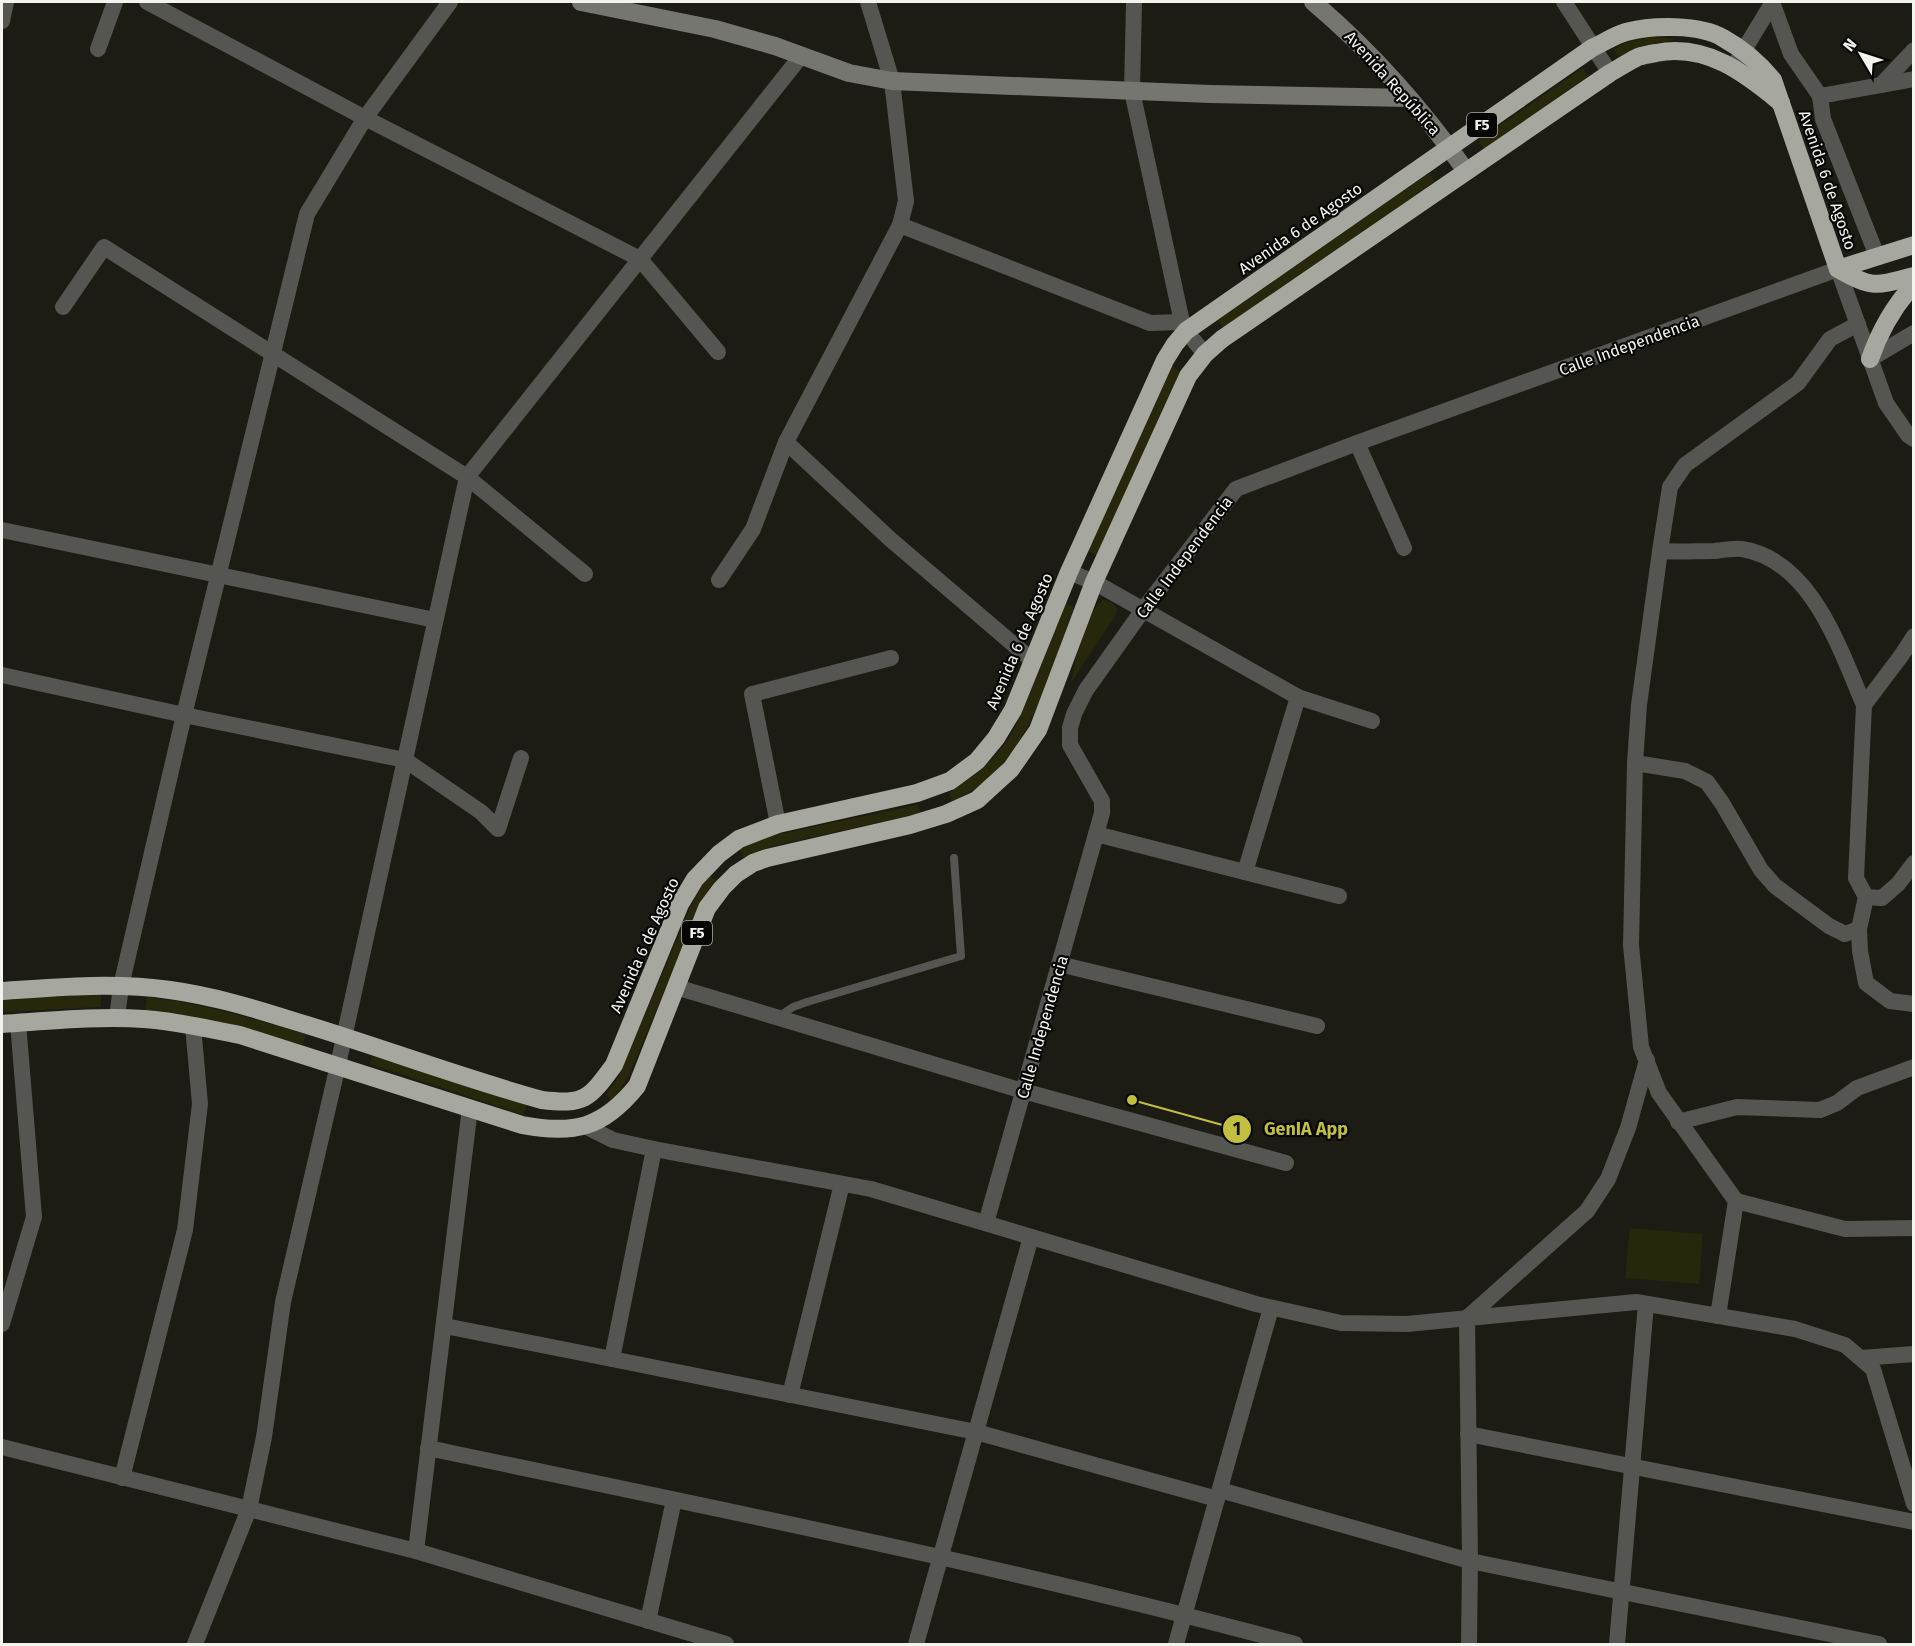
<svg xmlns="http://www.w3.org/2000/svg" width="1915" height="1646" font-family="'Fira Sans',sans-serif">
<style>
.green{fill:#27270b}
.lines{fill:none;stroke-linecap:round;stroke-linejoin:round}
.lane{stroke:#555552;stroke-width:8}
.street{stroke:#555552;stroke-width:16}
.secondary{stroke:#767670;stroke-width:18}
.highway{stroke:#a6a79e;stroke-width:18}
.labels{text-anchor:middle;stroke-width:4.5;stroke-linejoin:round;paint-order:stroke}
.shield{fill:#060604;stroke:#adada8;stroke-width:1.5}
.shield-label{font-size:15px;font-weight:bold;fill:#f4f4ef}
.street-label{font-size:16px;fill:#f4f4ef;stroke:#060604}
.leader{fill:none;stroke:#c1be40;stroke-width:2}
.callout-dot{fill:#c1be40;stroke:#060604;stroke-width:2}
.mark-label{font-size:18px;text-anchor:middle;font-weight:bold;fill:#111}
.callout-label{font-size:18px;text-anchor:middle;font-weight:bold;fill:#c1be40;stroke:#060604;stroke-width:4.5;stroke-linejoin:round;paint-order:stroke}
</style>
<rect width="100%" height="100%" fill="#1c1c15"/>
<g class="green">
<polygon points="1653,37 1678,39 1644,46 1618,57 1614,49 1627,42"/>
<polygon points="1583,68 1589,76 1484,149 1478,140"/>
<polygon points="1429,173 1435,182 1225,330 1218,320"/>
<polygon points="1171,366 1180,371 1097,555 1087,551"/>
<path d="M1103,600L1111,602L1117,608L1116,615L1071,683C1074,662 1086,612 1103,600Z"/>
<path d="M1066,604L1074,607C1053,664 1037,729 994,774C982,786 967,794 952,802L949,793L984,767L1006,743L1017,724Z"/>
<polygon points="917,805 921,813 773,846 744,858 739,849 770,836"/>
<polygon points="709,876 717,881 701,902 629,1076 612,1102 606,1095 619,1076 696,894"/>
<polygon points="82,995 101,995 101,1007 2,1012 2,1000"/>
<path d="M147,997C202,1003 253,1019 306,1034L303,1045L238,1026L145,1010Z"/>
<polygon points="373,1053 527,1104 524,1115 370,1064"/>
<polygon points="1630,1228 1703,1234 1699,1284 1625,1278"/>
</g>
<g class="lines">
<polyline class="lane" points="778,1017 793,1007 807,1002 961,956 954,858"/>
<g class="street">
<polyline points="147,2 365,118 640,259 718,352"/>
<polyline points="1134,2 1132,91 1182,322 1186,331 1205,354"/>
<polyline points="1564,2 1610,73"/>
<polyline points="1772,2 1791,54 1820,96 1823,119 1877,256"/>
<polyline points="2,21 6,2"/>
<polyline points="98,49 115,2"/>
<polyline points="1733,68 1773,2"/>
<polyline points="1881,85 1914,50"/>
<polyline points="1820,96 1914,79"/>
<polyline points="900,225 1150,323 1182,322"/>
<polyline points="63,307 104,247 467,477 585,574"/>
<polyline points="1870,359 1914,333"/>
<polyline points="786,442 890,539 1033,661"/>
<polyline points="1357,443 1404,548"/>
<polyline points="2,530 435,620"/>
<path d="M1660,551C1678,552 1696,551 1715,551C1723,550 1734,548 1742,549C1812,560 1840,650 1864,705"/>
<polyline points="1069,572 1094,582 1298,697 1372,721"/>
<polyline points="719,580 753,529 786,442 900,225 906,201 892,81 868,2"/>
<polyline points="1914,636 1901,656 1864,705 1856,878 1866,897 1882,898 1898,884 1914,863"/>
<polyline points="2,675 184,715 405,760 481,812 498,829 521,758"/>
<polyline points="1635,763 1685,771 1707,782 1722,803 1761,870 1775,886 1829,926 1845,934 1859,929 1866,897"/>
<polyline points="778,824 752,694 891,658"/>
<polyline points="1096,834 1339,896"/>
<polyline points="1245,872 1298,697"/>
<polyline points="1859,929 1860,951 1866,983 1890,1001 1914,1004"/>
<polyline points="1059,964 1317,1026"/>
<polyline points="676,987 1023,1091 1286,1163"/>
<polyline points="117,1018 121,986 184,715 307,214 365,118 450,2"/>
<polyline points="1678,1122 1737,1107 1820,1110 1837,1103 1857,1088 1914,1067"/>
<polyline points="585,1126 613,1140 654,1149 871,1189 1256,1304 1341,1323 1407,1324 1636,1302 1795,1329 1845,1345 1873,1369 1914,1504"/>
<polyline points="654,1149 612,1359 976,1432 1217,1499"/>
<polyline points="1736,1201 1659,1093 1641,1047 1631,945 1635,763 1639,705 1660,551 1670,487 1685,465 1798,383 1830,339 1858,324"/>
<polyline points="986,1223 1102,813 1102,801 1070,745 1070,728 1074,714 1086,690 1143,610 1236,489 1357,443 1838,269 1886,403 1908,435 1914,439"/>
<polyline points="1718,1316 1736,1201 1845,1229 1914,1228"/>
<polyline points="2,1324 34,1217 18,1023"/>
<polyline points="445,1326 612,1359"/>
<polyline points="1861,1358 1914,1354"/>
<polyline points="790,1395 842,1184"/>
<polyline points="1468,1434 1914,1522"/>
<polyline points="2,1447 416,1551 726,1644"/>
<path d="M428,1448C718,1509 1009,1567 1295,1644"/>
<polyline points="122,1478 185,1230 200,1104 193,1026"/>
<polyline points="1220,1490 1470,1561 1879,1644"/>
<polyline points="416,1551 470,1108"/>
<polyline points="648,1621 674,1500"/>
<polyline points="195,1644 249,1509 264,1437 283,1302 338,1065 467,477 801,56"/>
<polyline points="916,1644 1031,1237"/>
<polyline points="1176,1644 1271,1308"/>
<polyline points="1469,1644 1470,1561 1467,1318 1587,1211 1608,1179 1628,1128 1647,1060"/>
<polyline points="1617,1644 1646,1304"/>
</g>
<g class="secondary">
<polyline points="581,2 715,29 775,46 849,73 892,81 1210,94 1409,98"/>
<path d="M1313,2C1371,51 1422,109 1466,171"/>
</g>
<g class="highway">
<polyline points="1838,269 1914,245"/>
<path d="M1870,359C1880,330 1893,307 1914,284"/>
<path d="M2,991C57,987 115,982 170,990C213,996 253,1008 294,1021C377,1046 459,1077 542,1100C585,1105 589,1099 614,1065L680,904L695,879L719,854L739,839L778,824L917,793L950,781L977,761L996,738L1013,710L1069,572L1165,360L1175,344L1186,331L1592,48C1603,43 1615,35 1626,32C1652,25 1700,24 1723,38C1743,49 1759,63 1773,80L1838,269C1872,289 1876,286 1914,276"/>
<path d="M2,1024C49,1021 97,1016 144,1019C176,1021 208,1029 240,1035L522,1125C574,1135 603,1128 637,1086L707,908L722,888L736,874L753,863L767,858L910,825L946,814L977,800L1011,769L1038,730L1094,582L1188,376L1205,354L1222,339L1610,73C1619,68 1628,62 1638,57C1644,55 1650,54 1656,53C1706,43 1745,73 1781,103"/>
</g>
</g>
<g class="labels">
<g class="shield">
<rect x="1467" y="113" width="30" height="24" rx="4.5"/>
<rect x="682" y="921" width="30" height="24" rx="4.5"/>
</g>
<g class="shield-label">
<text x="1482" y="130">F5</text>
<text x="697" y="938">F5</text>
</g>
<g class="street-label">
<text transform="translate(1393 83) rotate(48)" y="6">Avenida República</text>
<text transform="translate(1828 180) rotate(71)" y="6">Avenida 6 de Agosto</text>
<text transform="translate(1300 228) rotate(-35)" y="6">Avenida 6 de Agosto</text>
<text transform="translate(1629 345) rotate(-20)" y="6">Calle Independencia</text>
<text transform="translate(1184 557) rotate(-53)" y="6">Calle Independencia</text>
<text transform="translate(1019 641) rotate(-67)" y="6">Avenida 6 de Agosto</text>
<text transform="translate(644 945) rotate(-66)" y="6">Avenida 6 de Agosto</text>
<text transform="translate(1042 1027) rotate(-74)" y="6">Calle Independencia</text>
</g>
</g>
<path class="leader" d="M1132 1100L1237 1129"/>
<g class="callout-dot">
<circle cx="1132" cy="1100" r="6"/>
<circle cx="1237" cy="1129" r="15"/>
</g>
<g class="mark-label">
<text x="1237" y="1135">1</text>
</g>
<g class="callout-label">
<text x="1306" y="1135">GenIA App</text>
</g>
<rect width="1915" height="1646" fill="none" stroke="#f4f4ef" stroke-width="6"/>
<g transform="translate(1861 54) rotate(309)" stroke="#060604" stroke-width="4.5" paint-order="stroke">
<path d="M0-4.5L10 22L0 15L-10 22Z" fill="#f4f4ef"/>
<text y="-9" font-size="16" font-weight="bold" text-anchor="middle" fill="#f4f4ef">N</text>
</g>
</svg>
